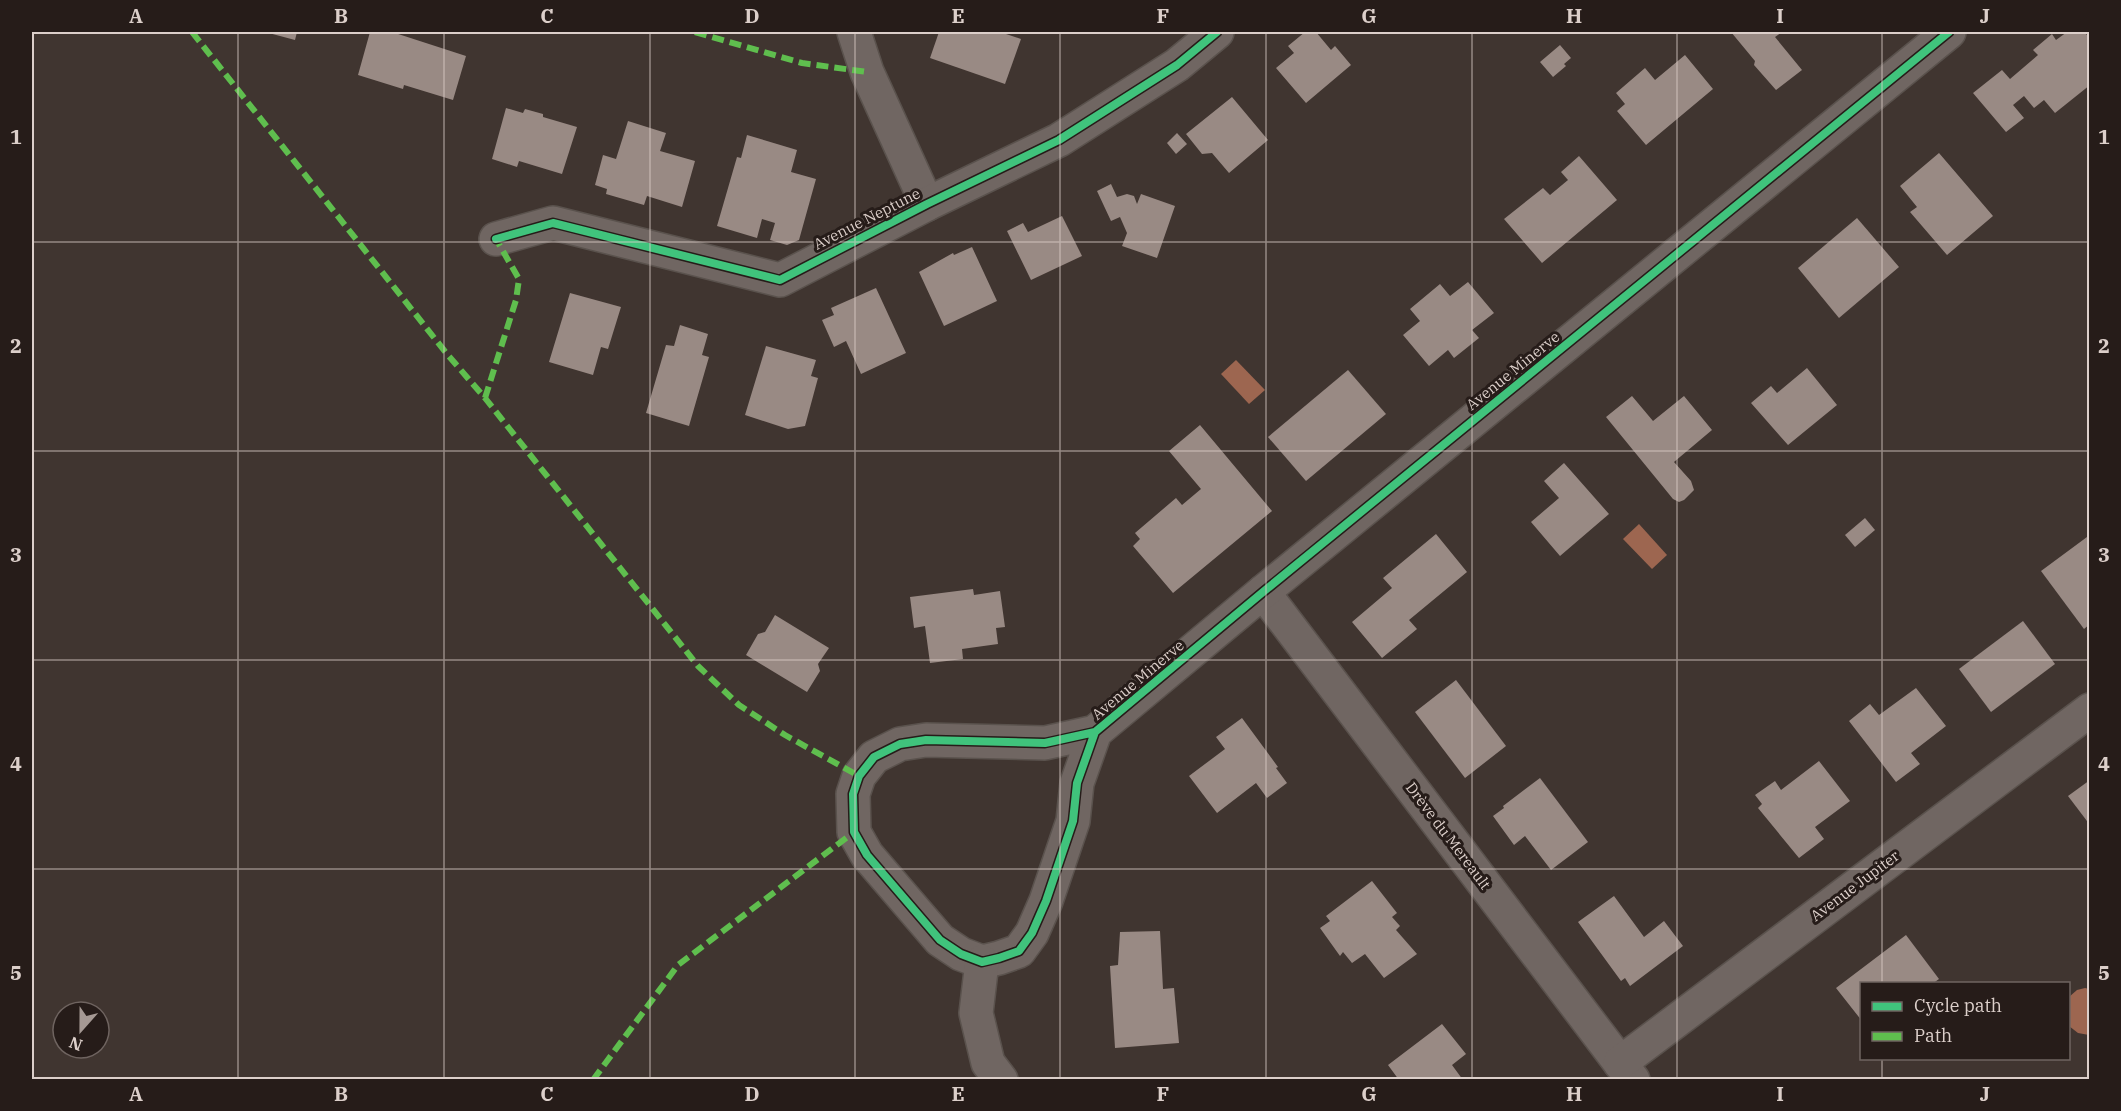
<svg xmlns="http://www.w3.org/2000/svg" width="2121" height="1111" font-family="'IBM Plex Serif',serif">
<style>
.water{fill:#9d6650}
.building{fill:#998a84}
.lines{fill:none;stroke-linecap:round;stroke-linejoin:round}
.minor-casing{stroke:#5a524d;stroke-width:36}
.minor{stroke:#706662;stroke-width:33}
.quiet{stroke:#5fbe4e;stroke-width:6;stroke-dasharray:12 6;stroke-linecap:butt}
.cycleway-casing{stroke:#261c19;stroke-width:11}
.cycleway{stroke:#40c37c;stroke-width:8}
.grid{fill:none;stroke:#dccfca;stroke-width:1.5;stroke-opacity:0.55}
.labels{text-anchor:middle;stroke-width:6;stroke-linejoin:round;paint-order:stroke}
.street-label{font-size:15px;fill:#dccfca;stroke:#261c19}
.neatline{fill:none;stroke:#dccfca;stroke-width:2}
.grid-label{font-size:20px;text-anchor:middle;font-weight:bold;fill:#dccfca}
</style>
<rect width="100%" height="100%" fill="#403530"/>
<g class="water">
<polygon points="1236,360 1265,390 1249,404 1221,374"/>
<polygon points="1639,524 1667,555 1652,569 1623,539"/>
<polygon points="2085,988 2089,989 2089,1035 2078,1033 2069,1026 2069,997 2077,990"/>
</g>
<g class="building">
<polygon points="265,32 297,32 295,40"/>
<polygon points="370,32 392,32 466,56 453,100 404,85 403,89 358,75"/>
<polygon points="939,32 1000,32 1021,39 1005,84 930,58"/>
<polygon points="1305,32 1316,32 1331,50 1335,46 1351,65 1306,103 1276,68 1294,53 1288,46"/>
<polygon points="1731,32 1782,32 1775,37 1802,70 1776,90 1754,65 1755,61"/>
<polygon points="2067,32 2084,32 2090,38 2090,73 2087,75 2090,79 2090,85 2055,113 2044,100 2034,108 2024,96 2013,105 2024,118 2006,132 1973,93 2002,70 2010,79 2038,55 2033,50 2052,34 2056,40"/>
<polygon points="1560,45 1571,58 1564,64 1566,66 1553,77 1540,62"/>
<polygon points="1685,55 1713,89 1646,145 1617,111 1625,104 1616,93 1645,68 1655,80"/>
<polygon points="1232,97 1268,140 1229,173 1212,153 1202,154 1186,134"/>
<polygon points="506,108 523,113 525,109 543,114 543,117 577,127 562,174 519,161 517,167 492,159"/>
<polygon points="628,121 666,133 660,151 695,161 682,207 647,196 644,205 606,194 607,189 595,185 603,155 616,159"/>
<polygon points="1177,133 1187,144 1176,154 1167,143"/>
<polygon points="747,135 797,150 791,172 816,179 799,240 787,245 770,240 775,223 762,219 757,238 717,226 737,157 741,158"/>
<polygon points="1939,153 1993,216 1947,255 1910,212 1917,207 1900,186"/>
<polygon points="1579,156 1617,200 1542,263 1504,219 1543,188 1550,195 1568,180 1561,172"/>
<polygon points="1111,184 1117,197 1127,194 1134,196 1137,204 1141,194 1175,206 1157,258 1122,246 1127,233 1120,217 1111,221 1097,191"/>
<polygon points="1062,216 1082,256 1031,280 1007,231 1023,223 1028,232"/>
<polygon points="1857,218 1899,267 1839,318 1798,268"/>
<polygon points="972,247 997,301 944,326 919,272 953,253 954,255"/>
<polygon points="1468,282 1494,313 1472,330 1479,338 1454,358 1448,350 1429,366 1403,335 1420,321 1410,309 1440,284 1450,296"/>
<polygon points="876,288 906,353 861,374 846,341 834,347 822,320 834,315 831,308"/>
<polygon points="570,293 621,307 608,349 601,347 593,375 549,362"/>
<polygon points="680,325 708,334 702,355 709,357 689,426 646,413 666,345 674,346"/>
<polygon points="766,346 816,360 811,376 818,378 805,426 788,429 745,415"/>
<polygon points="1807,368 1837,405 1788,445 1751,403 1771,386 1777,393"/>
<polygon points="1348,370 1386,414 1306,481 1268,437"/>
<polygon points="1632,396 1653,421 1684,396 1712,430 1674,462 1691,481 1694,490 1684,500 1679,502 1673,499 1606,417"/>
<polygon points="1200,425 1272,511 1173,593 1133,546 1140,539 1135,533 1176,498 1182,505 1201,489 1169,451"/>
<polygon points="1564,463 1609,514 1560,556 1531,522 1559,498 1544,481"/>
<polygon points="1865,518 1875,530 1855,547 1845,535"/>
<polygon points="1436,534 1467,572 1409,620 1417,629 1382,658 1352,622 1392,588 1383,578"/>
<polygon points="2087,537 2090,540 2090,624 2084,629 2041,571"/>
<polygon points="973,589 974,595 1000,591 1005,627 996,628 998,644 962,649 963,659 930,663 925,626 914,628 910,597"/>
<polygon points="775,615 829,648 818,664 820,671 807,692 746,655 758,634 765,632"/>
<polygon points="2023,621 2055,664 1991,712 1959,669"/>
<polygon points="1456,680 1506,746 1465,778 1415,712"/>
<polygon points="1916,688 1946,726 1911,753 1920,764 1896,782 1849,721 1870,704 1879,715"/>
<polygon points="1242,718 1278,767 1276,768 1287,783 1267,798 1256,783 1217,813 1189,776 1225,749 1216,737"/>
<polygon points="1819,761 1850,801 1815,827 1824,839 1799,858 1758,808 1762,804 1755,795 1775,781 1781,790"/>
<polygon points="1540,778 1588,842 1551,870 1525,836 1514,845 1493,816 1504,808 1503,806"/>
<polygon points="2090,780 2090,825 2068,796"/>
<polygon points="1372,881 1397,913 1392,917 1400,926 1396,930 1417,954 1384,978 1365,954 1352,963 1343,952 1340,956 1320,928 1330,921 1326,916"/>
<polygon points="1614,896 1644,937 1664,921 1683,946 1630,986 1625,978 1621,981 1578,922"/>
<polygon points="1160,931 1163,989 1174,988 1179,1043 1115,1048 1110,966 1118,965 1120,932"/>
<polygon points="1906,935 1939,979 1932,984 1862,984 1862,1021 1836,988"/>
<polygon points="1442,1024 1466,1054 1452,1065 1463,1080 1399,1080 1388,1065"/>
</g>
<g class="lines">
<defs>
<g id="minor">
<polyline points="854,32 867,72 927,204"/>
<polyline points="496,239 553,223 780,280 927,204 1059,140 1177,65 1217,32"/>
<polyline points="1263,592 1633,1080"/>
<polyline points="1095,732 1077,783 1073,821 1046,901 1032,933 1019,951 999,958 982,962 961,954 940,940 867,855 854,832 853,794 859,776 874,757 900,744 926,740 1045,743 1095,732 1263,592 1949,32"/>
<polyline points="982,962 976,1013 988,1063 1001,1080"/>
<polyline points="1620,1063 2090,710"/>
</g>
</defs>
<use href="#minor" class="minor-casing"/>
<use href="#minor" class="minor"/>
<g class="quiet">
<polyline points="192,32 447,354 485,398 698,666 739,705 785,735 859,776"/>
<polyline points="695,32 802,63 867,72"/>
<polyline points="485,398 516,300 519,279 496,239"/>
<polyline points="593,1080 678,965 854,832"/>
</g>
<defs>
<g id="cycleway">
<polyline points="496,239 553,223 780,280 927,204 1059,140 1177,65 1217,32"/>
<polyline points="1095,732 1077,783 1073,821 1046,901 1032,933 1019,951 999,958 982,962 961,954 940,940 867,855 854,832 853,794 859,776 874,757 900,744 926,740 1045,743 1095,732 1263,592 1949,32"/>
</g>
</defs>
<use href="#cycleway" class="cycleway-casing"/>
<use href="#cycleway" class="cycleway"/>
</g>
<path class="grid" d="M238,32V1080M444,32V1080M650,32V1080M855,32V1080M1060,32V1080M1266,32V1080M1472,32V1080M1677,32V1080M1882,32V984M32,242H2090M32,451H2090M32,660H2090M32,869H2090M1882,1058V1080"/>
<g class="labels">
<g class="street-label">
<text transform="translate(867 219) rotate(-27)" y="5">Avenue Neptune</text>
<text transform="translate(1513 371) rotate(-39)" y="5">Avenue Minerve</text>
<text transform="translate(1138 680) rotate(-40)" y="5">Avenue Minerve</text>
<text transform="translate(1448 836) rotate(53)" y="5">Drève du Mereault</text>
<text transform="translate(1855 886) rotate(-37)" y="5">Avenue Jupiter</text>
</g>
</g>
<rect width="2121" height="1111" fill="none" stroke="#261c19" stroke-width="66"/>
<rect x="1860" y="982" width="210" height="78" fill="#261c19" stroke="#6f6460" stroke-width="1.5"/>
<rect x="1872" y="1002" width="30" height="9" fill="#40c37c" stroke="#6f6460" stroke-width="1.5"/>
<text x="1914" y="1012" font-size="18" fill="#dccfca">Cycle path</text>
<rect x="1872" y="1032" width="30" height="9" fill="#5fbe4e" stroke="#6f6460" stroke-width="1.5"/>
<text x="1914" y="1042" font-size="18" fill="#dccfca">Path</text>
<g transform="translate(81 1030) rotate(201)"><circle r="28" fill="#261c19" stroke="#6f6460" stroke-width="1.5"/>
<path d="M0-4.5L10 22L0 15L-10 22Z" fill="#a59994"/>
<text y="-9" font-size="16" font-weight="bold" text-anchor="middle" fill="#dccfca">N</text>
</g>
<rect x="33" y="33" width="2055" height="1045" class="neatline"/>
<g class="grid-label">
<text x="136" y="23">A</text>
<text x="341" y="23">B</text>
<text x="547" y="23">C</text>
<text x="752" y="23">D</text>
<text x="958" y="23">E</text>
<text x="1163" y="23">F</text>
<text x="1369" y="23">G</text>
<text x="1574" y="23">H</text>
<text x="1780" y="23">I</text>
<text x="1985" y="23">J</text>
<text x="16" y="144">1</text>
<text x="2104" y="144">1</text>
<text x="16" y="353">2</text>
<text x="2104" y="353">2</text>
<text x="16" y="562">3</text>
<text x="2104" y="562">3</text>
<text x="16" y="771">4</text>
<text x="2104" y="771">4</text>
<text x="16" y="980">5</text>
<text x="2104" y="980">5</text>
<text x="136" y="1101">A</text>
<text x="341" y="1101">B</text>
<text x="547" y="1101">C</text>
<text x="752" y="1101">D</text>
<text x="958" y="1101">E</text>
<text x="1163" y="1101">F</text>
<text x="1369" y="1101">G</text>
<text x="1574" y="1101">H</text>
<text x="1780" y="1101">I</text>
<text x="1985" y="1101">J</text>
</g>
</svg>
